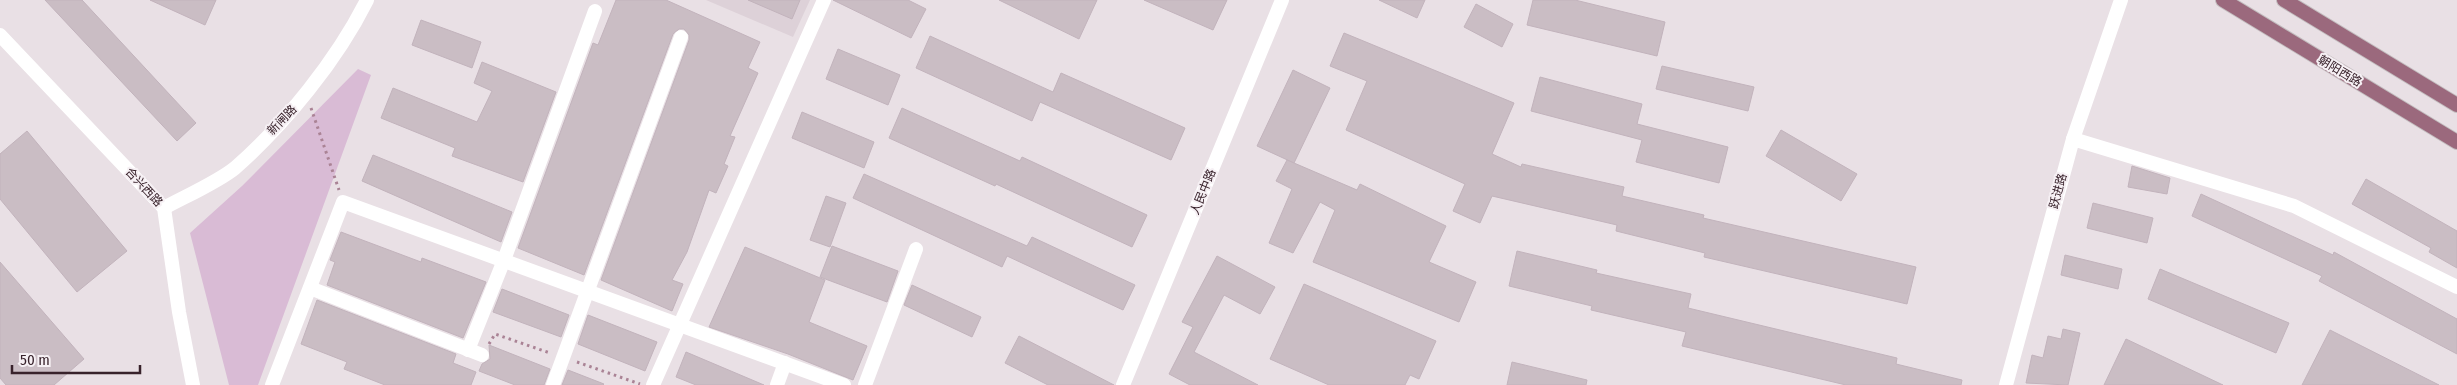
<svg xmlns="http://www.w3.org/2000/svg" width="2457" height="385" font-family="'Fira Sans Condensed','Noto Sans SC',sans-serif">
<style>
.built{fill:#ddd1d8}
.green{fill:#d9bbd5}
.building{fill:#cabdc4;stroke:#c2b3bc}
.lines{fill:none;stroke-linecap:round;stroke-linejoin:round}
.primary-casing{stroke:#c3bdbf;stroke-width:16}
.path{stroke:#aa8395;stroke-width:3;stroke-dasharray:2.5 4;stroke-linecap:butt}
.minor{stroke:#fff;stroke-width:14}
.tertiary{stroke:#fff;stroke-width:14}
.primary{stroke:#9b697d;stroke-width:14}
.labels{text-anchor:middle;stroke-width:4;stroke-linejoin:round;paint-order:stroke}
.street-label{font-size:12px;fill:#38222b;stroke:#f6f0f4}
</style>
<rect width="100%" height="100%" fill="#e9e0e5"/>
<polygon class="built" points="706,0 810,0 793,37"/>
<polygon class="green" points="358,69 371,75 258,385 229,385 190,233 242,186"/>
<g class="building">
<polygon points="45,0 82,0 196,123 177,141"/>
<polygon points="150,0 216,0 205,25"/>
<polygon points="616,0 666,0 760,42 748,68 758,73 730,136 735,137 724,164 728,166 716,193 709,190 687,252 672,280 683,284 672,311 601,280 689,40 689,35 684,29 679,29 673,34 584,275 518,248 593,43 598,45"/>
<polygon points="748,0 800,0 792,19"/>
<polygon points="833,0 908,0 926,9 911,38"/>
<polygon points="999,0 1097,0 1079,39"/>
<polygon points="1144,0 1227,0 1213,30"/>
<polygon points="1379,0 1425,0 1417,18"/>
<polygon points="1533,0 1575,0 1665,22 1657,56 1527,25"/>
<polygon points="1476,4 1513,24 1502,47 1464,27"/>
<polygon points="421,20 481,42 472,68 412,45"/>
<polygon points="1344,33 1514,103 1492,154 1521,167 1522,164 1624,187 1622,196 1704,215 1703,218 1916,267 1907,304 1704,257 1705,253 1616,231 1617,225 1492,196 1480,223 1453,211 1465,184 1346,130 1367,81 1330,66"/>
<polygon points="930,36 1053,92 1061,73 1185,128 1171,160 1040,102 1032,121 916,68"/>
<polygon points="838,49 900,75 888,105 826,79"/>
<polygon points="482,62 556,92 523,182 452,156 455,148 381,118 393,88 477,122 492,91 474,83"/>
<polygon points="1662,66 1754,87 1748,111 1656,89"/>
<polygon points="1293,70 1330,88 1294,163 1257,146"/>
<polygon points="1540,77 1642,104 1637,124 1728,147 1719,183 1636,162 1642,140 1531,111"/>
<polygon points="902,108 1020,161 1022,157 1147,215 1132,247 996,184 995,186 889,138"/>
<polygon points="802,112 874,142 864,168 792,138"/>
<polygon points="1781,130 1857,174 1841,201 1766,156"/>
<polygon points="27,131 127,251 77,292 0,199 0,154"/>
<polygon points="373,155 512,212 501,242 362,181"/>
<polygon points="1287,160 1357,190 1360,184 1446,226 1429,262 1476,282 1459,322 1313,262 1335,210 1320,202 1293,253 1269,243 1292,189 1276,181"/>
<polygon points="2132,166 2170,178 2167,194 2128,187"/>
<polygon points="864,174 1027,246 1032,237 1135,285 1123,310 1007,256 1002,267 853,198"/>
<polygon points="2366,179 2457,231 2457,268 2429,252 2431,248 2352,204"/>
<polygon points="2201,194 2333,255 2334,252 2457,319 2457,354 2319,281 2322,276 2192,216"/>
<polygon points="826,196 846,203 830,247 810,240"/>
<polygon points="2093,203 2153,218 2147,243 2087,228"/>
<polygon points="341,232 421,262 422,258 486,282 463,338 327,285 335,262 330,260"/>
<polygon points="832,246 898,271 887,302 820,277"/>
<polygon points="745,247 825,280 809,322 867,346 853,380 788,354 709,327"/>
<polygon points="1517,251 1597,270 1596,273 1691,294 1688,308 1897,358 1896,364 1962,380 1961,385 1846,385 1682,346 1686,332 1591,310 1592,306 1509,286"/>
<polygon points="2065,255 2122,269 2118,289 2061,275"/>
<polygon points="1217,256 1275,287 1260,314 1224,295 1194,352 1258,385 1190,385 1169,374 1193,327 1182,322"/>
<polygon points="0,262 84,359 54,385 6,385 0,378"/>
<polygon points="2160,269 2289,323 2276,353 2148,299"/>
<polygon points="1304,284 1436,341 1419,379 1410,375 1405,385 1329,385 1270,359"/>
<polygon points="912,285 981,317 972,337 904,305"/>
<polygon points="502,289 569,315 561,337 493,312"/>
<polygon points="317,300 456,354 453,363 476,372 471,385 385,385 344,369 347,362 301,344"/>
<polygon points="588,315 657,342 645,371 578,344"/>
<polygon points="2063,329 2080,333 2068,385 2026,383 2032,355 2043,358 2048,336 2061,339"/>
<polygon points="2330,330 2439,385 2302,385"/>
<polygon points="1019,336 1114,385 1048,385 1005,363"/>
<polygon points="2126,339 2223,385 2104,385"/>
<polygon points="489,345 550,369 544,385 515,385 479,371 482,364 490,359"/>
<polygon points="686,352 764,385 696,385 676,377"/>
<polygon points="1512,362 1587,380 1586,385 1507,385"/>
<polygon points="568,370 604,384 603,385 562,385"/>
</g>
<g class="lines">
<defs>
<g id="primary">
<polyline points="2223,0 2457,142"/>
<polyline points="2284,0 2457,105"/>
</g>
</defs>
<use href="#primary" class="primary-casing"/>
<g class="path">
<polyline points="311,108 339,190"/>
<polyline points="489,344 495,334 550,353"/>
<polyline points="577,362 640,384"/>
</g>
<g class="minor">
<polyline points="2073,139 2294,206 2457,287"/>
<polyline points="310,288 482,355"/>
<polyline points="468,350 504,260 595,11"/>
<polyline points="272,385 343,202 844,385"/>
<polyline points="553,385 681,37"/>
<polyline points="653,385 824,0"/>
<polyline points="777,385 785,363"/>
<polyline points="865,385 916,249"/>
</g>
<g class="tertiary">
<polyline points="0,35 164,208 179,312 193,385"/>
<path d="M164,208C184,197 218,182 235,168C285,124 337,60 367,0"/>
<polyline points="1123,385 1282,0"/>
<polyline points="2006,385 2073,139 2121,0"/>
</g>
<use href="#primary" class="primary"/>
</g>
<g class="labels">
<g class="street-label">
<text transform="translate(2340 71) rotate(31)" y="4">朝阳西路</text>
<text transform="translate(282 120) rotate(-46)" y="4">新闸路</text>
<text transform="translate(144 187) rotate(47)" y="4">合兴西路</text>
<text transform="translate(2058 191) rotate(-75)" y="4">跃进路</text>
<text transform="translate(1203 192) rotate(-68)" y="4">人民中路</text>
</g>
</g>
<path d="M12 365v8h128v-8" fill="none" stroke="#38222b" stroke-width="2.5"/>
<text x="20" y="365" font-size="15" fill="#38222b" stroke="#f6f0f4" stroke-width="4" paint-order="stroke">50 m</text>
</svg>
